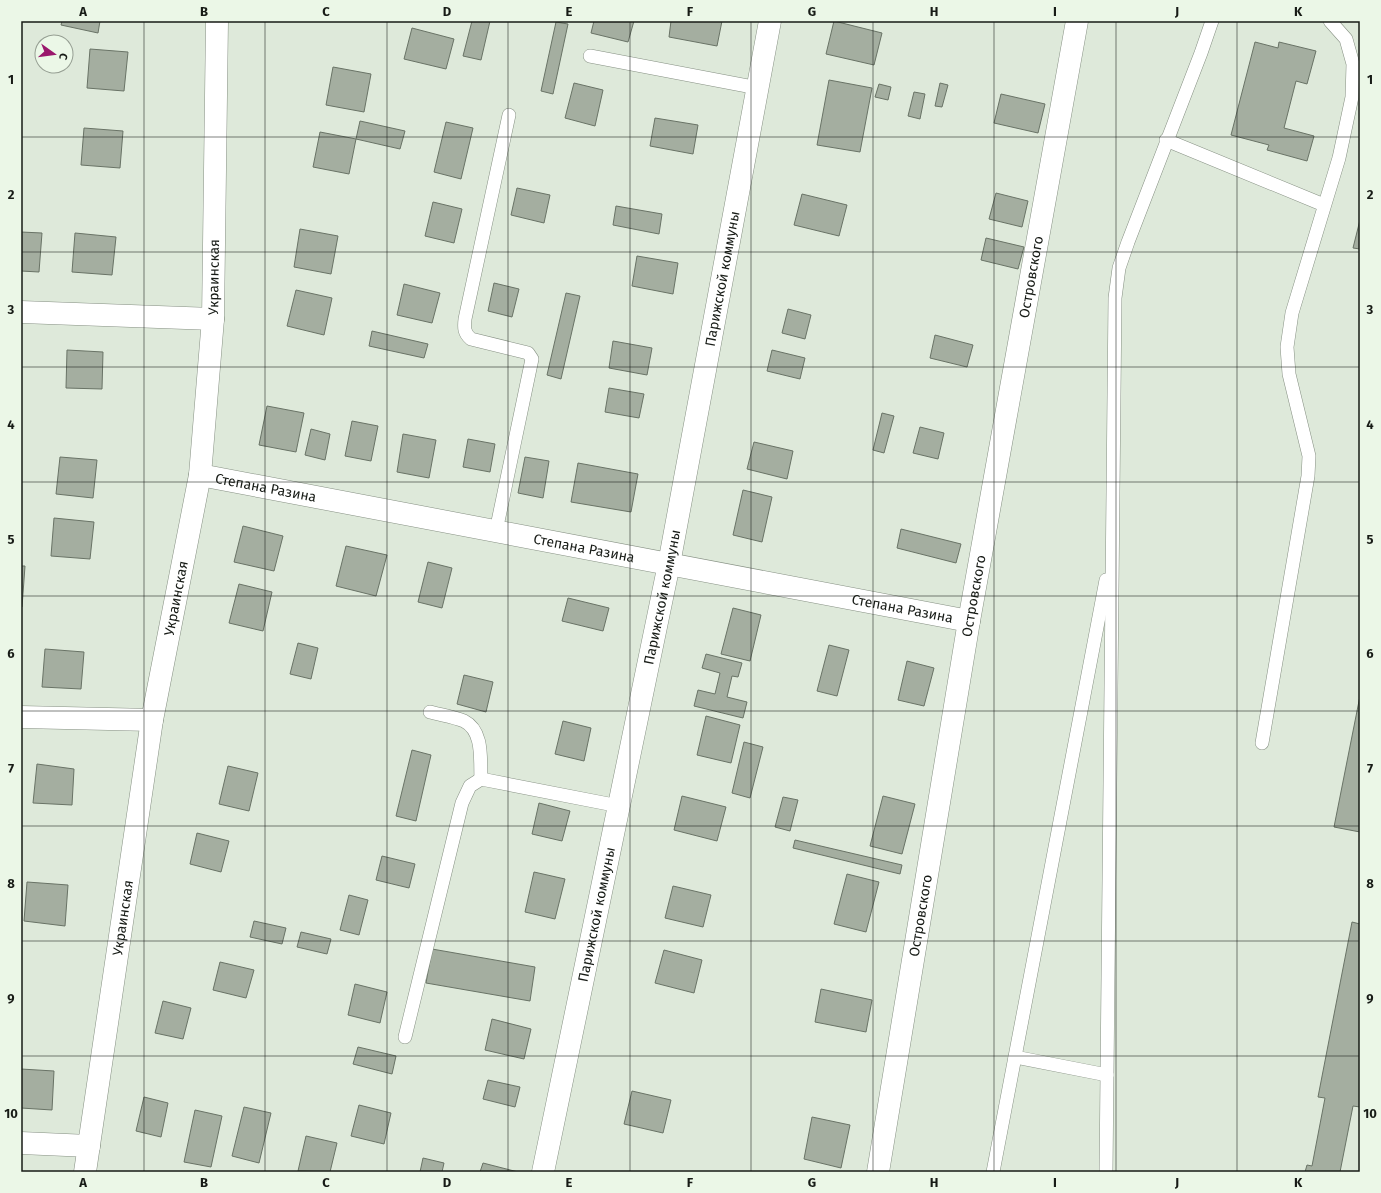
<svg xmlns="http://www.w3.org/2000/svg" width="1381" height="1193" font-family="'Fira Sans',sans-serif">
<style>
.building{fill:#a4aea0;stroke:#697366}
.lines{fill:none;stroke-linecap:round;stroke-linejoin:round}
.lane-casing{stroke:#869083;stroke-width:14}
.street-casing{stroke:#869083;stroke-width:23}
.secondary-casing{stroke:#869083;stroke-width:23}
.lane{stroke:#fff;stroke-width:13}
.street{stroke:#fff;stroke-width:22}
.secondary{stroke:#fff;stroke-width:22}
.grid{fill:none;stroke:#171b16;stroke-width:1;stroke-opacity:0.55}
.labels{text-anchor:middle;stroke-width:3;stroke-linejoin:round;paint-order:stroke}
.street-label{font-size:14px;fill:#171b16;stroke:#ebf7e7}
.neatline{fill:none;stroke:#171b16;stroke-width:1.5}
.grid-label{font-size:13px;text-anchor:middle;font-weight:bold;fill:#171b16}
</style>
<rect width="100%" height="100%" fill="#dee9da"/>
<g class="building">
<polygon points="62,21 100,21 98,33 61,25"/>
<polygon points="472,21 490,21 481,60 463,56"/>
<polygon points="594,21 634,21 628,42 591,33"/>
<polygon points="671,21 722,21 717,46 669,37"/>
<polygon points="834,21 882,33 874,65 826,54"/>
<polygon points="556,22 568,24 553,94 541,91"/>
<polygon points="412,28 454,39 446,69 404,59"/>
<polygon points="1255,42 1278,48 1279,42 1316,51 1307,84 1296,81 1284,128 1314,136 1307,161 1267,150 1269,145 1231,135"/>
<polygon points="90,49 128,52 124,91 87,88"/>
<polygon points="333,67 371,74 364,112 326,105"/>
<polygon points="829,80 872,88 860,152 817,145"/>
<polygon points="574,83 603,90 595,126 565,118"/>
<polygon points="940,83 948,85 942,107 935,106"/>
<polygon points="879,84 891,87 888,100 875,97"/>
<polygon points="914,92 925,94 920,119 908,116"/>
<polygon points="1001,94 1045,104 1038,133 994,123"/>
<polygon points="655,118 698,125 693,154 650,146"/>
<polygon points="360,121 405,131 400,149 356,139"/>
<polygon points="446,122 473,128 461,179 434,172"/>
<polygon points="84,128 123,131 120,168 81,165"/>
<polygon points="320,132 356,139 349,174 313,167"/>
<polygon points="517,188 550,195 544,223 511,215"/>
<polygon points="996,193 1028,201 1022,227 989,219"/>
<polygon points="802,194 847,205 839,236 794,225"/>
<polygon points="433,202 462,209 454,243 425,236"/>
<polygon points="616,206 662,214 659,234 613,225"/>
<polygon points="1360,220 1360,249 1353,248"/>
<polygon points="300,229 338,236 331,274 294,267"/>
<polygon points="21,232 42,233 39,272 21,271"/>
<polygon points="75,233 116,237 112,275 72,272"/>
<polygon points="986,238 1024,247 1018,269 981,260"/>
<polygon points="637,256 678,263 673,294 632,286"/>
<polygon points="494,283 519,289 512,317 488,311"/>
<polygon points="404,284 440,293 432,323 397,315"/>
<polygon points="296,290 332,298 324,335 287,326"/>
<polygon points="566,293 580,296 561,379 547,375"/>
<polygon points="788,309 811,315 805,339 782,333"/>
<polygon points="372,331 428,344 424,358 369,346"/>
<polygon points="935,335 973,345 967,367 930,358"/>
<polygon points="613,341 652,348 647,375 609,368"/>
<polygon points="67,350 103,352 102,389 66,388"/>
<polygon points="772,350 805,358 800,379 767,371"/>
<polygon points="609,388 644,394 639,418 605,412"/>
<polygon points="267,406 304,413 296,452 259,445"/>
<polygon points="882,413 894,416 884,453 873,450"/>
<polygon points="352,421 378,426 371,461 345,456"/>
<polygon points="920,427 944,433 938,459 913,453"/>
<polygon points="311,429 330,434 325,460 305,455"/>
<polygon points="403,434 436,440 429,478 397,472"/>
<polygon points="468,439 495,444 490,472 463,467"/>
<polygon points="754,442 793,451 787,479 747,469"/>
<polygon points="60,457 97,460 93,498 56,494"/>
<polygon points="525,457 549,461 543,498 518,493"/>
<polygon points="578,463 638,474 631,512 571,502"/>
<polygon points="743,490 772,497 762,542 733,535"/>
<polygon points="54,518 94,522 90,559 51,556"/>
<polygon points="243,526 283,536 274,571 234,562"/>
<polygon points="901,529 961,544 956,563 897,548"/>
<polygon points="346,546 387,555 376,596 336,586"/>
<polygon points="428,562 452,568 442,608 418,602"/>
<polygon points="21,566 25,566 22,607 21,607"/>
<polygon points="239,584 272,592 263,631 229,623"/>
<polygon points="568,598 609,608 603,631 562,621"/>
<polygon points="733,608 761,615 750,661 721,654"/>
<polygon points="298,643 318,648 311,679 290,674"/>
<polygon points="829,645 849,650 837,696 817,691"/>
<polygon points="45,649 84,652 81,689 42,687"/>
<polygon points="706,654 742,663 738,677 732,676 727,697 747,702 743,718 694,706 698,690 715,694 720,673 702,668"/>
<polygon points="907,661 934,668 924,706 898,700"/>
<polygon points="464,675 493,682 486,712 457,704"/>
<polygon points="1360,696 1360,832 1334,827"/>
<polygon points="706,716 740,725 731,763 697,755"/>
<polygon points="563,721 591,728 584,761 555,754"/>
<polygon points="744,742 763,747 750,798 732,793"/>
<polygon points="412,750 431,755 416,821 396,816"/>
<polygon points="37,764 74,769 72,805 33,803"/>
<polygon points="228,766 258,773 249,811 219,804"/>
<polygon points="682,796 726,807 717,841 674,830"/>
<polygon points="883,796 915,804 902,854 870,846"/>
<polygon points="783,797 798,800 790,831 775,827"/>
<polygon points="539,803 570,811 562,841 532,834"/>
<polygon points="197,833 229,841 221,872 190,864"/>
<polygon points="795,840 902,865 900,874 793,848"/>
<polygon points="382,856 415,864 409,888 376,880"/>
<polygon points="534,872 565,879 555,919 525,912"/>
<polygon points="847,874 879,882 866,932 834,924"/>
<polygon points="27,882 68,885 65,926 24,921"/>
<polygon points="673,886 711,895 703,927 665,918"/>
<polygon points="349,895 368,900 359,935 340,930"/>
<polygon points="254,921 286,928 282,944 250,937"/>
<polygon points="1352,922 1360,924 1360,1107 1353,1106 1340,1172 1343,1172 1305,1172 1307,1165 1312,1166 1325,1098 1318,1097"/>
<polygon points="301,932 331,939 327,954 297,947"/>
<polygon points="432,949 535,967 530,1001 426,983"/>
<polygon points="664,950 702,960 694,993 655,983"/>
<polygon points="220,962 254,970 246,998 213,990"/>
<polygon points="355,984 387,992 380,1023 348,1015"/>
<polygon points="821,989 872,1000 866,1032 815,1022"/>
<polygon points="163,1001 191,1008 183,1039 155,1033"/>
<polygon points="492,1019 531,1029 524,1059 485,1050"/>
<polygon points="358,1047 396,1056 392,1074 353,1064"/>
<polygon points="21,1069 54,1071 52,1110 21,1108"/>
<polygon points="488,1080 520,1087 515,1107 483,1099"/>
<polygon points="632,1091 671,1100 663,1133 624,1124"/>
<polygon points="144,1097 168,1103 161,1137 136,1131"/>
<polygon points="359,1105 391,1113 384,1144 351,1136"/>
<polygon points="244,1107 271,1113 259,1163 232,1156"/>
<polygon points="195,1110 222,1116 211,1167 184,1162"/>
<polygon points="812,1117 850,1125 841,1168 804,1159"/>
<polygon points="306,1136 337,1143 330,1172 298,1171"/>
<polygon points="423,1158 444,1163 442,1172 420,1172"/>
<polygon points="483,1163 518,1172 480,1172"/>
</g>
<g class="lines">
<defs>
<g id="lane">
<polyline points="590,56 758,88"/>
<polyline points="1166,140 1324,205"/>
<path d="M496,531L532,359L528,353L471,339C464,333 464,328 465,319L509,115"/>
<path d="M430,712C441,715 454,717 464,721C484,731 480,760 481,779"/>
<polyline points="1262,743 1308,476 1309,456 1289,374 1287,347 1292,313 1339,158 1352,97 1353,64 1346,39 1330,21"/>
<polyline points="405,1037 462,803 470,786 481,779 619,806"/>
<polyline points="1015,1057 1107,1075"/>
<polyline points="993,1172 1106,580"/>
<polyline points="1106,1172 1115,298 1119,268 1128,242 1201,53 1212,21"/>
</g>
<g id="street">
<polyline points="21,312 213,319"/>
<path id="s1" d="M200,475L969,621"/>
<polyline points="21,717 152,720"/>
<polyline points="21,1143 89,1146"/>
<path id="s2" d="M543,1172L669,564L770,21"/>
<path id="s3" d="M878,1172L969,621L1077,21"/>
</g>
<g id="secondary">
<path id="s4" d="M85,1172L152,720L200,475L213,319L217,21"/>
</g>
</defs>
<use href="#lane" class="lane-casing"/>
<use href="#street" class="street-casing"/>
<use href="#secondary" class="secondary-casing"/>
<use href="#lane" class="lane"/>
<use href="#street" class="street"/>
<use href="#secondary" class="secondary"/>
</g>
<path class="grid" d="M144,21V1172M265,21V1172M387,21V1172M508,21V1172M630,21V1172M751,21V1172M873,21V1172M994,21V1172M1116,21V1172M1237,21V1172M21,137H1360M21,252H1360M21,367H1360M21,482H1360M21,596H1360M21,711H1360M21,826H1360M21,941H1360M21,1056H1360"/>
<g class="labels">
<g class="street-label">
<text dy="5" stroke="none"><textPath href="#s3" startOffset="908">Островского</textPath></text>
<text dy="5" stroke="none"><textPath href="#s4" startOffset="905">Украинская</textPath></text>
<text dy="5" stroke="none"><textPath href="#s2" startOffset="911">Парижской коммуны</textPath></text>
<text dy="5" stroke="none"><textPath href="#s1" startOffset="67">Степана Разина</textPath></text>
<text dy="5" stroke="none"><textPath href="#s1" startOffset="391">Степана Разина</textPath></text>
<text dy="5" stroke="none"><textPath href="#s3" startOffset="584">Островского</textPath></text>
<text dy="5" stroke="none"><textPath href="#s2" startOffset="587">Парижской коммуны</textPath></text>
<text dy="5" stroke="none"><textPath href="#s4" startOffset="581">Украинская</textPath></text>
<text dy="5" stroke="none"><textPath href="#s1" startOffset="715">Степана Разина</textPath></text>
<text dy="5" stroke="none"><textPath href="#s2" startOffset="263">Парижской коммуны</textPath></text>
<text dy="5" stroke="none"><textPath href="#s3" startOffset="260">Островского</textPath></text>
<text dy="5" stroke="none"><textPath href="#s4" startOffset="257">Украинская</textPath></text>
</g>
</g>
<rect width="1381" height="1193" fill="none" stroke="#ebf7e7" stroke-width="44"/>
<g transform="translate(54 54) rotate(104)"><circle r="19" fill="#ebf7e7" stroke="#969f93"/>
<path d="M0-3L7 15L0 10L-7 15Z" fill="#9a176c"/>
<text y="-6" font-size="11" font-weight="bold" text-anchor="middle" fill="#171b16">С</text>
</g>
<rect x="22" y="22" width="1337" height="1149" class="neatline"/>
<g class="grid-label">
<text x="83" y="16">A</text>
<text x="204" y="16">B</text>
<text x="326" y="16">C</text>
<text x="447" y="16">D</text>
<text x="569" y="16">E</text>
<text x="690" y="16">F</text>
<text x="812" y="16">G</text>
<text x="934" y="16">H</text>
<text x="1055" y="16">I</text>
<text x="1177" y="16">J</text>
<text x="1298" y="16">K</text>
<text x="11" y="84">1</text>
<text x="1370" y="84">1</text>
<text x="11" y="199">2</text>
<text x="1370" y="199">2</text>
<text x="11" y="314">3</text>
<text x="1370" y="314">3</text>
<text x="11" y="429">4</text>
<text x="1370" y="429">4</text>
<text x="11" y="544">5</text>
<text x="1370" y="544">5</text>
<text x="11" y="658">6</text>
<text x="1370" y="658">6</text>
<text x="11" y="773">7</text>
<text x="1370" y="773">7</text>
<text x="11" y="888">8</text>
<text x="1370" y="888">8</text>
<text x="11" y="1003">9</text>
<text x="1370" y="1003">9</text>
<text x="11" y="1118">10</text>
<text x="1370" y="1118">10</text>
<text x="83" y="1187">A</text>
<text x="204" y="1187">B</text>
<text x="326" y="1187">C</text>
<text x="447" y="1187">D</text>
<text x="569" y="1187">E</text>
<text x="690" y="1187">F</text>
<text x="812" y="1187">G</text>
<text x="934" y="1187">H</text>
<text x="1055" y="1187">I</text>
<text x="1177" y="1187">J</text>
<text x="1298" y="1187">K</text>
</g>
</svg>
